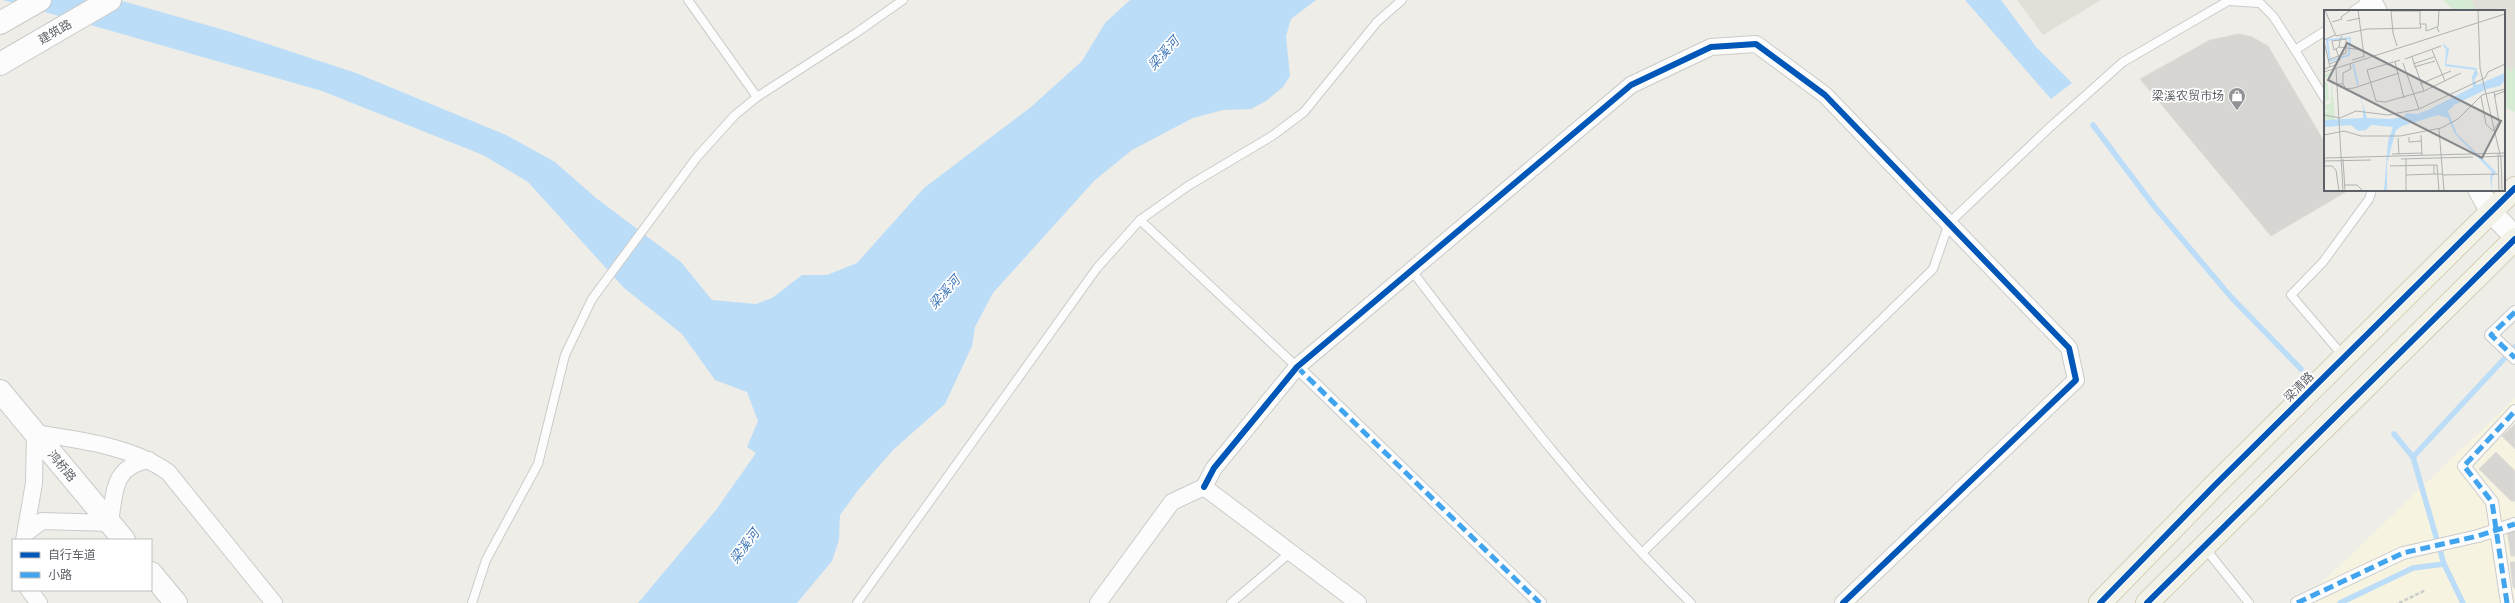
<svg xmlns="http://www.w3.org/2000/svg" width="2515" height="603" font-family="'Public Sans','Noto Sans SC',sans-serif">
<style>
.commercial{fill:#f7f3e1}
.education{fill:#e1dfd8}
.green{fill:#d5ebd3}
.water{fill:#bcddf8}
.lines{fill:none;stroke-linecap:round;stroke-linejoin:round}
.stream{stroke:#bcddf8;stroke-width:5.5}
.building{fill:#d7d6d3;stroke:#dedcd8}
.service-casing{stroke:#cbcbca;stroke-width:10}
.pedestrian-casing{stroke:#cbcbca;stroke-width:14}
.minor-casing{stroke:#cbcbca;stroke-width:18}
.tertiary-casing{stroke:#cbcbca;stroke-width:23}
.secondary-casing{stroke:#c9cac9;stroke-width:24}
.primary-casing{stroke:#d7cfb5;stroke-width:24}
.path{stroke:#c9cecb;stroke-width:2.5;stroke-dasharray:4 2;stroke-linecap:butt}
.service{stroke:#fcfcfc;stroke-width:8}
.pedestrian{stroke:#fcfcfc;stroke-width:12}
.minor{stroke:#fcfcfc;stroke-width:16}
.tertiary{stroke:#fcfcfc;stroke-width:21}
.secondary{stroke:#fcfcfc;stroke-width:22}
.primary{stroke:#f3f2e9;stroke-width:22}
.quiet{stroke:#40a5ee;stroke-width:5;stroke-dasharray:10 5;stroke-linecap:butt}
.cycleway-casing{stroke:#fff;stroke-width:8}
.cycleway{stroke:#0057b8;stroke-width:6}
.labels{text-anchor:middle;stroke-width:3.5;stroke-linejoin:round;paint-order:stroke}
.street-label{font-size:12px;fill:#5d6167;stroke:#fff}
.poi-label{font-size:12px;fill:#5d6167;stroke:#fff;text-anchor:end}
.water-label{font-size:13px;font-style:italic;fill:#3d76b8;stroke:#fff}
.inset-river{fill:none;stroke:#bcddf8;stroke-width:2}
.inset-road{fill:none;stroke:#b0b1b0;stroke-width:1}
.view{fill:#86888b;fill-opacity:0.15;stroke:#86888b;stroke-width:2}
.inset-edge{fill:none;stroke:#5d6167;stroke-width:2}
</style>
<rect width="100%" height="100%" fill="#eeede8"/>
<polygon class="commercial" points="2515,398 2515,603 2300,603"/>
<g class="education">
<polygon points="2017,0 2101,0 2043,35"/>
<polygon points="2471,0 2515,0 2515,67 2510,72 2504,61 2504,11 2477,11"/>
</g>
<g class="green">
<polygon points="2443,0 2471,0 2477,11 2455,11"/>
<polygon points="2504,61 2510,72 2515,67 2515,112 2504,107"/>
</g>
<g class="water">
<polygon points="3,0 119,0 231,32 356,73 506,135 555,162 596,198 681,262 712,300 756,304 772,298 802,275 827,275 857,263 924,188 1031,107 1082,61 1105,23 1130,0 1316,0 1291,19 1286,36 1290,76 1283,87 1266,101 1251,109 1223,110 1193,118 1132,150 1094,181 993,293 975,327 972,346 945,404 893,450 859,489 840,515 839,540 832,561 797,603 638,603 716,510 756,453 747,447 758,421 747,392 715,380 682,334 624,288 528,182 483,155 322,91"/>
<polygon points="1965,0 2001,0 2036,47 2072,83 2051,99"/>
</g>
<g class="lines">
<g class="stream">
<polyline points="2093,125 2154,206 2231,297 2301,369"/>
<polyline points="2394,434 2413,457"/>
<polyline points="2340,603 2413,568 2444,564"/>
<polyline points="2463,603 2444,564 2413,457 2515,347"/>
</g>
</g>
<g class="building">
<polygon points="2239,34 2252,37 2268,46 2325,143 2325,190 2349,190 2271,236 2140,79 2210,40"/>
<polygon points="2515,424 2515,449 2502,436"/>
<polygon points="2496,452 2515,471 2515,501 2511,501 2479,469"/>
<polygon points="2515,528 2515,556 2511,556 2507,529"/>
<polygon points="2510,562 2515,562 2515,589 2513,587"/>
</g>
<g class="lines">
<defs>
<g id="service">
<polyline points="688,0 757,97"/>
<polyline points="2353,11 2369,0"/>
<polyline points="2295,50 2325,99"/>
<polyline points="1140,220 1297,367"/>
<path d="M1412,271C1500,386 1587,502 1691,603"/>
<polyline points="2344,357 2291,295 2323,262 2369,199 2372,190"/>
<polyline points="2204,547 2249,603"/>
<polyline points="1642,553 1933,269 1949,223 2049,128 2123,62 2228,1 2260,3 2273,16 2295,50 2325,31"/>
<polyline points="472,603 486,560 538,464 565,355 592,299 697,157 735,115 757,97 856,33 903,0"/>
<polyline points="857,603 1097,268 1140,220 1188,186 1272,136 1304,112 1377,22 1402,0"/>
<polyline points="1231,603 1291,552"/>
</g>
<g id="pedestrian">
<polyline points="2515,312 2491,335 2515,358"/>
<polyline points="1297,367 1540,603"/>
<polyline points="2297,603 2403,553 2478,536 2515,524"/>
<polyline points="2507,603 2492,502 2464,466 2515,411"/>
</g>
<g id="minor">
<polyline points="1204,487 1214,468 1297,367 1631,85 1711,47 1756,44 1825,95 2069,348 2076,380 1843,603"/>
<path d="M26,533L42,521L110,523C115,491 112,467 149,460"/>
<path d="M24,540L34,483L35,433C79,440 131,446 168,472L274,603"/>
<polyline points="29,590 39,603"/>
<polyline points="1098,603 1172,502 1204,487 1358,603"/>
</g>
<g id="tertiary">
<polyline points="2370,0 2376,11"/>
<polyline points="2479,190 2491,212 2515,237"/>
</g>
<g id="secondary">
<polyline points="0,23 40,0"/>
<polyline points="0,64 110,0"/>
<polyline points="0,391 124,540"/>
<polyline points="151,573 176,603"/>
</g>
<g id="primary">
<polyline points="2100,603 2215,485 2515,188"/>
<polyline points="2147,603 2515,239"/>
</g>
</defs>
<use href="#service" class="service-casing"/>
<use href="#pedestrian" class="pedestrian-casing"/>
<use href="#minor" class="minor-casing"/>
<use href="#tertiary" class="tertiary-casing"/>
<use href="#secondary" class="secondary-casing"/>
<use href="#primary" class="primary-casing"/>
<polyline class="path" points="2399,603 2426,590"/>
<use href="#service" class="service"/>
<use href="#pedestrian" class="pedestrian"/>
<use href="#minor" class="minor"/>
<use href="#tertiary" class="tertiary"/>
<use href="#secondary" class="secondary"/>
<use href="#primary" class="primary"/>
<g class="quiet">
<polyline points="2515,312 2491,335 2515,358"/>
<polyline points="1297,367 1540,603"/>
<polyline points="2297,603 2403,553 2478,536 2515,524"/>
<polyline points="2507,603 2492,502 2464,466 2515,411"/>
</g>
<defs>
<g id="cycleway">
<polyline points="1204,487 1214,468 1297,367 1631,85 1711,47 1756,44 1825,95 2069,348 2076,380 1843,603"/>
<polyline points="2100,603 2215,485 2515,188"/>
<polyline points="2147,603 2515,239"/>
</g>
</defs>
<use href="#cycleway" class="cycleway-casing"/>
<use href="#cycleway" class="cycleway"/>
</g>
<defs>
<symbol id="shop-pin" viewBox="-11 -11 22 30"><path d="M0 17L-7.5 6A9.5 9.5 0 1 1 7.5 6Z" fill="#909294" stroke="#fff"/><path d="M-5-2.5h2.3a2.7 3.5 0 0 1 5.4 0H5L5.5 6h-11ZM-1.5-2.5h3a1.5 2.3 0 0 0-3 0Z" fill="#fff"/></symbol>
</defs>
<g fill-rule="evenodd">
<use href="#shop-pin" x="2227" y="86" width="20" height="27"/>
</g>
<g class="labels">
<g class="street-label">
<text transform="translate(55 32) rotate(-30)" y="4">建筑路</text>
<text transform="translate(2299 387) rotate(-45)" y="4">梁清路</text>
<text transform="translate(62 466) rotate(50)" y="4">鸿桥路</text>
</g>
<g class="poi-label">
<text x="2224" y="100">梁溪农贸市场</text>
</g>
<g class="water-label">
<text transform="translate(1163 53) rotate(-48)" y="5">梁溪河</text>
<text transform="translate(944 292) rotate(-48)" y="5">梁溪河</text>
<text transform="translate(744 546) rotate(-53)" y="5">梁溪河</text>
</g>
</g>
<g transform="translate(2324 10)">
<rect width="181" height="181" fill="#eeede8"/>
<path d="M7,62L11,110L2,111L0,110V102L8,100H0V95L7,93V66L0,68V64ZM1,70L4,74L5,89L1,93Z" fill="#d5ebd3"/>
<path d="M118,33L125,39L122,54L152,58L154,64L150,70L153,75L181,63V70L176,76L163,79L130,95L124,101L133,124L172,162L168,168V181L166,167L168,162L131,124L124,108L114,105L78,116L72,120L63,153V181H60L64,131L69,117L47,115L42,120L34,121L27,115L0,117V110L39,108V97L34,78L43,108L66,109L80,107L82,103L93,104L104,100L149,77L148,67L151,60L121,56L122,40Z" fill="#bcddf8"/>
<path class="inset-river" d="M26,28L25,45L6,51L3,30ZM29,54L34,75"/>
<path class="inset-road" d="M1,0L12,26L43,19L97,18L96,14H102V21L113,17L115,22M34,0L40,46M154,0L156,58L177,149L178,181M67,1H96V14M67,1L69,23L73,36M23,11L36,8M8,12L18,9L17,7L27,0M114,17L115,0M0,30L11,25M0,31L6,57M15,37L39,40M108,40L121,71M88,47L100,81L137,63M81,49L117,36M4,50L22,43V29L16,30L15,37L10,40L8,31L16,30L18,26M28,50L41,46M76,50L43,60L52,91L61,92L100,81M71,52L80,88M79,53L95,99M5,54L16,50L12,39M89,54L110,47M90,57L111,51M12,58L19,181M0,59L14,54M0,62L181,4M13,74H19L22,79L30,78L75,63M19,74V63L27,59L26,54M96,74L127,61M157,86L162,114L169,121L175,112L170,82M171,87V85L181,81M0,105L16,108L32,101L64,105L95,99L161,68L164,62L181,54M115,119L120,181M0,125L20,121L37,126H76L117,118L134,109L158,85L181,79M97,125L98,145M85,127V132L97,131M74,128L75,144M68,144L98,143M174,144L175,180M155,147L181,146M0,148L181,143M19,149L21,181M77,149L149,147M82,149V181M0,151L47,150M110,155H113L115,181M0,156H8L12,160L15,181M66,156L110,155V164H119M82,165L110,164M119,165L175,164M21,175H33L39,181"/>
<path class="view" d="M23,33L177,111L158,148L4,70Z"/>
<rect width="181" height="181" class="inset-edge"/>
</g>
<rect x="12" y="539" width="140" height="52" fill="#ffffff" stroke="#bec0c2"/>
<rect x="20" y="552" width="20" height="6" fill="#0057b8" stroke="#bec0c2"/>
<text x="48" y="559" font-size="12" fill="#5d6167">自行车道</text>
<rect x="20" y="572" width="20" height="6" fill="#40a5ee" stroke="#bec0c2"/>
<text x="48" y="579" font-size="12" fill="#5d6167">小路</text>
</svg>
